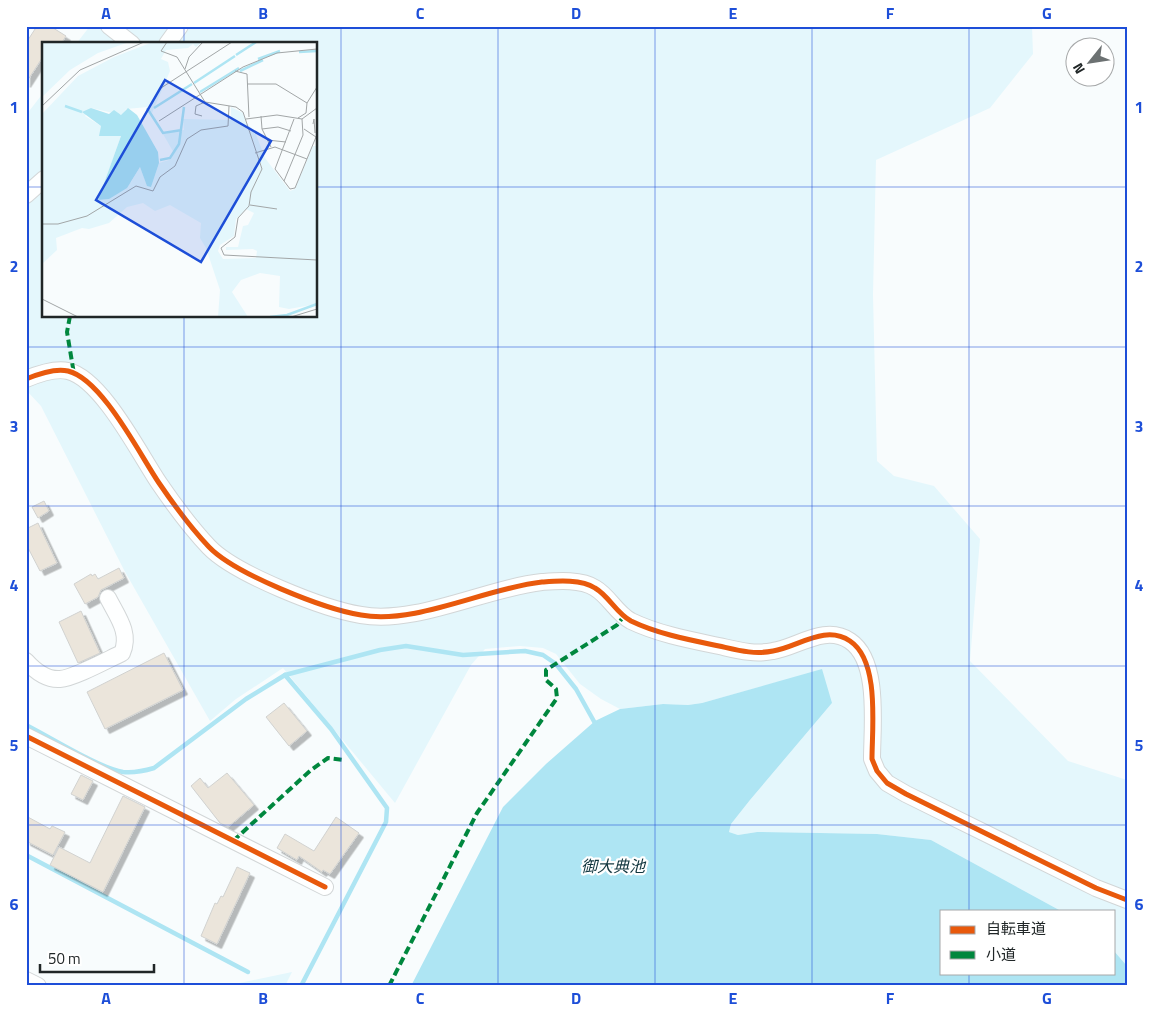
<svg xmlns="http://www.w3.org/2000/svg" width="1153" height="1012" font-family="'Titillium Web','Noto Sans JP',sans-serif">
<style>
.green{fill:#e4f7fc}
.water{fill:#aee5f3}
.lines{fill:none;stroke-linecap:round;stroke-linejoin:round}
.stream{stroke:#aee5f3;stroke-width:4.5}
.building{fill:#ebe5db;stroke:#d1d2d0;filter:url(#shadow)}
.minor-casing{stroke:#d2d6d7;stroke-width:18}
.minor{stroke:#feffff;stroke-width:16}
.quiet{stroke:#00873e;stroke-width:4;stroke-dasharray:8 4;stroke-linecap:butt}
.cycleway-casing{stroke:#fff;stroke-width:8}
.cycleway{stroke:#e8590c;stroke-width:5}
.grid{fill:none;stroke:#1d4ed8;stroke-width:1;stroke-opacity:0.55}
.labels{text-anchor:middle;stroke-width:4.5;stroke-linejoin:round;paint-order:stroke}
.water-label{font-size:16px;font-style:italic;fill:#10353e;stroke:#fff}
.inset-river{fill:none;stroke:#aee5f3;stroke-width:2.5}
.inset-road{fill:none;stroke:#a2a6a7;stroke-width:1}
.view{fill:#1d4ed8;fill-opacity:0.15;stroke:#1d4ed8;stroke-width:2.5}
.inset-edge{fill:none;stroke:#202627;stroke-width:2.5}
.neatline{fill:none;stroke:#1d4ed8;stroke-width:2}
.grid-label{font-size:16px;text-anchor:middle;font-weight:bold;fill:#1d4ed8}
</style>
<defs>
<filter id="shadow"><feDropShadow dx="4.5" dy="4.5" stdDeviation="0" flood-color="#0004"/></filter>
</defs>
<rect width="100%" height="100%" fill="#f8fcfd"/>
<g class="green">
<polygon points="90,26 1032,26 1033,54 990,108 876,160 873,295 877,461 894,476 934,486 980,539 970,661 1068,761 1127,780 1127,966 1114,951 1114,911 1061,911 931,840 877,834 757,832 738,835 729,832 731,824 750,800 832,703 777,682 702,703 688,705 663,704 620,709 601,699 580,684 556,654 543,648 520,646 485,649 471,665 395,803 283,668 236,699 210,721 124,570 41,406 26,390 26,115 44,92 44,316 316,316 316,44 76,44"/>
<polygon points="292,972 285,986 225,986"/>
</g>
<polygon class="water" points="822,669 832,703 750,800 731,824 729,832 738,835 757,832 877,834 931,840 1061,911 942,911 942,973 1114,973 1114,951 1127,966 1127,986 411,986 503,807 546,764 595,721 620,709 663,704 688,705 702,703"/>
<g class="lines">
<g class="stream">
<polyline points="285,675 331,729 387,808 386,822 301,986"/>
<path d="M26,725C50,737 99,768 123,772C134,773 144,771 154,768L246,699L285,675L380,650L406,646L463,655L525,651L543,655L556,664L576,689L596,725"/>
<polyline points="26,855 248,972"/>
</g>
</g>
<g class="building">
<polygon points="37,26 50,26 66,36 61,44 44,44 44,55 26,83 26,43"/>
<polygon points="44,501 49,511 38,518 32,507"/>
<polygon points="38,523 57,563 40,571 26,544 26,529"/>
<polygon points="119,568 124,578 101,590 98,597 85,604 74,584 91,574 92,576 95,574 98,579"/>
<polygon points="81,611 100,653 78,663 59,622"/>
<polygon points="164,653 183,690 105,729 87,692"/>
<polygon points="284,703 307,731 289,746 266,717"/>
<polygon points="227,773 254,805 228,827 220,823 191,786 200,778 208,788"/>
<polygon points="81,775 93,781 83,800 71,794"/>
<polygon points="123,796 145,807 103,892 50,865 59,847 90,863"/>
<polygon points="26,816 50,829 52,826 65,832 53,855 26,841"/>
<polygon points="336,817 359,833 330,874 323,870 322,872 299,856 297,860 277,848 285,834 314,851"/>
<polygon points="237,867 250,873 217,944 201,936 215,903 217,904 221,896 223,897"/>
</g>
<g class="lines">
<defs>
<g id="minor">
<polyline points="109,26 132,44"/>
<polyline points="167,44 180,26"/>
<polyline points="26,195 44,179"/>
<path d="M26,379C38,374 56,368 68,371C102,379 140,455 159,483C174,505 191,528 209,547C235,574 324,609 361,615C416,625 486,588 542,582C557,581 581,579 595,588C609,596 616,613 631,621C658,634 690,640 719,646C737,650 754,655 773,651C798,647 825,624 850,641C880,661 872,727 872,759L877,771L887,783L906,794L1096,888L1127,900"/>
<path d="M26,661C35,671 46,680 60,679C74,678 107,660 122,653C131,633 117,616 108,598"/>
<polyline points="26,736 325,887"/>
<polyline points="26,980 38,986"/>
</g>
</defs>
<use href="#minor" class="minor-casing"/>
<use href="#minor" class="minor"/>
<g class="quiet">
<polyline points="70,316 67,332 74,374"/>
<polyline points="233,841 311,770 328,758 344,760"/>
<polyline points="389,986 477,813 557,698 556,689 546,680 546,670 617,625 624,616"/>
</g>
<defs>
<g id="cycleway">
<path d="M26,379C38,374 56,368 68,371C102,379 140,455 159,483C174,505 191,528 209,547C235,574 324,609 361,615C416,625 486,588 542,582C557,581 581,579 595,588C609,596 616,613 631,621C658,634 690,640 719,646C737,650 754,655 773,651C798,647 825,624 850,641C880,661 872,727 872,759L877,771L887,783L906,794L1096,888L1127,900"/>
<polyline points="26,736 325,887"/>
</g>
</defs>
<use href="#cycleway" class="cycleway-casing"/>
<use href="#cycleway" class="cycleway"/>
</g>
<path class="grid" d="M184,26V44M341,26V986M498,26V986M655,26V986M812,26V986M969,26V911M26,187H44M316,187H1127M184,316V986M26,347H1127M26,506H1127M26,666H1127M26,825H1127M969,973V986"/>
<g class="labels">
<g class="water-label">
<text x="613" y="872">御大典池</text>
</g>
</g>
<g transform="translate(42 42)">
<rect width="275" height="275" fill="#f8fcfd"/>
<path d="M0,0H87L56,11L28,28L0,55ZM111,0H160L154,5L151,2L146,6L124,8L119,17L126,20L128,29L110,71L106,65L84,67L80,73L49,66L43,74L59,84L58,94H79L56,158L67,157L89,140L98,125L105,143L109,144L117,121L127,118L132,111L121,92L142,88L141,77L189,78V65L201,71L204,80L213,90L223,116L248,149L253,147L271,104H275V262L247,267L237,265L238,234L218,231L199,238L190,250L206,275H176L178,248L164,206L158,196L159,181L128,163L113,169L101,161L85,165L67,181L47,187L40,186L14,196L15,208L0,222V72L36,34L72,15ZM204,167L212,171L206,183L201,184L196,205H184V208L211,207L215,209L214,216L181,217L176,209L178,203L192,194L194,177Z" fill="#e4f7fc" fill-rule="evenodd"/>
<path d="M49,66L67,72L72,68L79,73L86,66L95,73L116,110L117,121L109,145L105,144L98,125L85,146L67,157L56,158L79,94H57L59,84L40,70Z" fill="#aee5f3"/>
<path class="inset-river" d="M257,10L275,9M194,13L214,0M216,17L238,9M198,29L221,18M152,41L193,14M158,50L197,26M23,64L40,70M105,66L121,91L140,88M112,66L150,42M118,118L128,116L137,102L142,65M228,275L245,273L275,262"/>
<path class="inset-road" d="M125,0L119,9L135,15L163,60L194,65L201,70L220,127L209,150L207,164L196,176L193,195L179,206L182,213L275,218M143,27L147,15L161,0M193,29L205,32L207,75M205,42H234L265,61M119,46L190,0M0,64L38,28L102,0M160,74L153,72L154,64L163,60M219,74L220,87L229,105M256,76L264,71L265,61L275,45M204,77L235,73L260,77L275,66M252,77L233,127L248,147L253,146L274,95L262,87M117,79L201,25L235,11L275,7M271,82L272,77L273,91M220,87L236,85L249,89M225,98L244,100M213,111L233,105L265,117M242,139L261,93L260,77M208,163L235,167M0,182H16L45,174L94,144L111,149L118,135L133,124L145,97L159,88L186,84L187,64M0,257L36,275M249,275L275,267"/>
<path class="view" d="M123,38L229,99L159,220L54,158Z"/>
<rect width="275" height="275" class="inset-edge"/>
</g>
<rect width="1153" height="1012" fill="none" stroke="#ffffff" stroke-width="55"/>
<rect x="940" y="910" width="175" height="65" fill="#ffffff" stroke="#a6a8a9"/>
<rect x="950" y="926" width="25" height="8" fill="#e8590c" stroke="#a6a8a9"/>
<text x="986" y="934" font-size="15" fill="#202627">自転車道</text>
<rect x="950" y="951" width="25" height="8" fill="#00873e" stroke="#a6a8a9"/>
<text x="986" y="960" font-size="15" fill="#202627">小道</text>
<g transform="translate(1090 62) rotate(240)"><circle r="24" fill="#ffffff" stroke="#a6a8a9"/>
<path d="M0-4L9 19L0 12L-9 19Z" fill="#6c7172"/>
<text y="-8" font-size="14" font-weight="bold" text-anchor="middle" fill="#202627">N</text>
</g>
<path d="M40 964v8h114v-8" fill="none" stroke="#202627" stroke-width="2.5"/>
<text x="48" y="964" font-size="15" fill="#202627" stroke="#ffffff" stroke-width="4" paint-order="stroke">50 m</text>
<rect x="28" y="28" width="1098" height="956" class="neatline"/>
<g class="grid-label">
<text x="106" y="19">A</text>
<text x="263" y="19">B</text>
<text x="420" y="19">C</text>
<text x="576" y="19">D</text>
<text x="733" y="19">E</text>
<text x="890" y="19">F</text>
<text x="1047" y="19">G</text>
<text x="14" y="113">1</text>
<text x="1139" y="113">1</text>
<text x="14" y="272">2</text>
<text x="1139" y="272">2</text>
<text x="14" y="432">3</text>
<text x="1139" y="432">3</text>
<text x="14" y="591">4</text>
<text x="1139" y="591">4</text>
<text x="14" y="751">5</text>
<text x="1139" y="751">5</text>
<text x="14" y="910">6</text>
<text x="1139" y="910">6</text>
<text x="106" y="1004">A</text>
<text x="263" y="1004">B</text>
<text x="420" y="1004">C</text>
<text x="576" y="1004">D</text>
<text x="733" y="1004">E</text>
<text x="890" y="1004">F</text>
<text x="1047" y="1004">G</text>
</g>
</svg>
